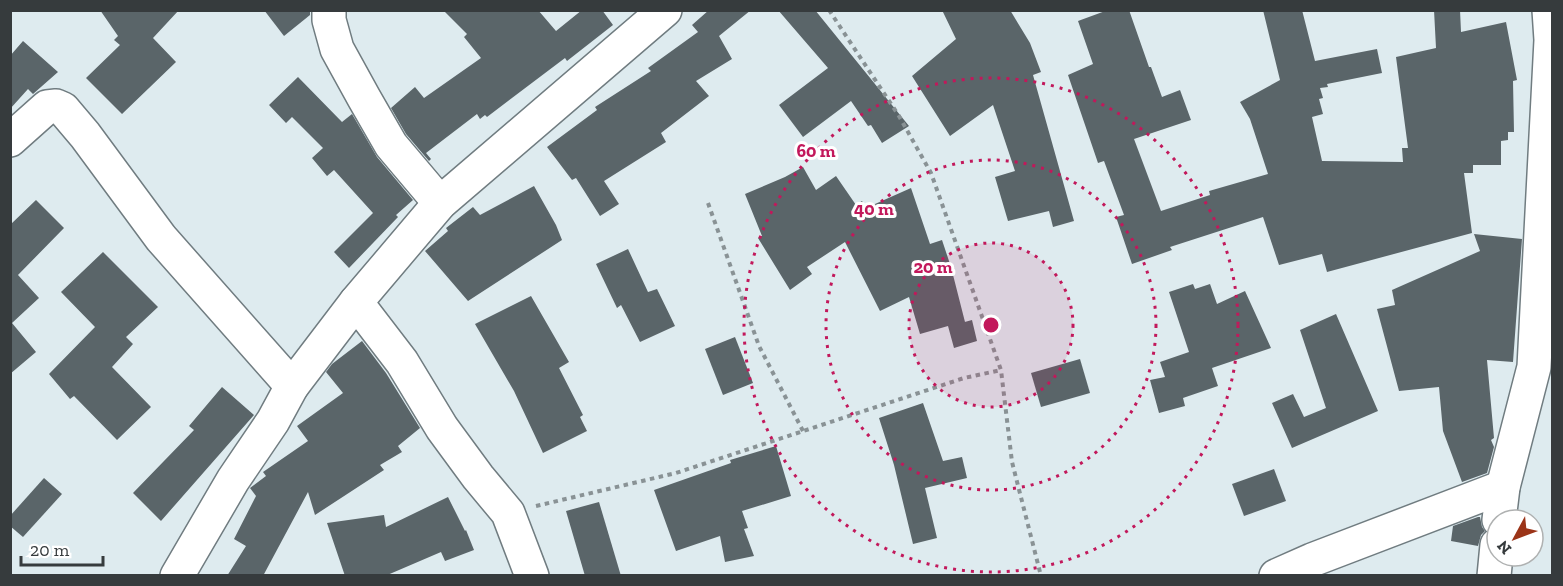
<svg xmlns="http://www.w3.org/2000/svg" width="1563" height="586" font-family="'Zilla Slab',serif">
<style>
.building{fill:#5a6569}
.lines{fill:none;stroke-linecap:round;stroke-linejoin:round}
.minor-casing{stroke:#707c80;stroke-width:36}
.path{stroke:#899295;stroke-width:4;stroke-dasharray:4.5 4.5;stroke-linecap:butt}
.minor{stroke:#fff;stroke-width:33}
.ring{fill:none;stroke:#c2185b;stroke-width:3;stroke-dasharray:3 6}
.centre{fill:#c2185b;stroke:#fff;stroke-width:3}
.ring-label{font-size:18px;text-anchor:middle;font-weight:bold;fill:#c2185b;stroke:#fff;stroke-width:6;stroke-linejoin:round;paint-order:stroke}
</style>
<rect width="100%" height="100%" fill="#deebef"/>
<g class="building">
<polygon points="100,10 179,10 153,38 176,62 122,114 86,78 120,45 114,40 118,36"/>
<polygon points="264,10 310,10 310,15 284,36"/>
<polygon points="443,10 538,10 556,31 582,10 602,10 613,25 567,61 565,58 487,117 485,115 480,119 477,114 426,153 431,159 429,161 406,134 391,108 415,87 424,98 481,58 464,37 467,34"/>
<polygon points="709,10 751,10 719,36 732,59 696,81 709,96 661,133 666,142 604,181 619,204 600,216 576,178 572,180 547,147 597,110 595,107 651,71 648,68 698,32 692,25"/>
<polygon points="778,10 815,10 909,126 882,143 871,125 868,126 851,101 803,137 779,105 828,68"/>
<polygon points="942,10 1010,10 1030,43 1041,72 1033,75 1074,221 1053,227 1049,211 1008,221 995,177 1015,171 993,105 950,136 912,76 956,39"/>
<polygon points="1108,10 1129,10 1149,67 1151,67 1162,97 1180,90 1191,120 1134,139 1161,211 1210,195 1209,191 1268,174 1250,119 1240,102 1280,80 1263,10 1302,10 1315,61 1377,49 1382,73 1327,84 1328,87 1320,88 1323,98 1319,99 1323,114 1312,117 1322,161 1403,162 1402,148 1408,148 1396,57 1436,48 1434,10 1460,10 1461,32 1506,22 1517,80 1513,81 1514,132 1508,132 1508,140 1501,141 1501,165 1473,165 1473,173 1464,173 1472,233 1327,272 1322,254 1279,265 1263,217 1170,247 1172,250 1132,264 1116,217 1124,215 1104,161 1098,163 1068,75 1093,64 1078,21"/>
<polygon points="23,41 58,72 33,94 28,89 10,109 10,56"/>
<polygon points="298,77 342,122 352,114 377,157 413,200 396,215 398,217 349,268 334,252 373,213 334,170 327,176 312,158 323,148 292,117 286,123 269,105"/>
<polygon points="803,167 816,190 836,176 856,205 862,201 866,208 911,188 930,244 942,240 951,267 965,322 950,326 972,320 977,341 954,348 948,326 920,334 909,297 880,311 845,242 807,267 812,274 790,290 758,238 762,236 745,194 785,177"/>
<polygon points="534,186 556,225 562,240 468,301 425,251 448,231 446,228 473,207 480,215"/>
<polygon points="36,200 64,228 18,275 39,298 12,323 36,352 10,374 10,225"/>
<polygon points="1474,234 1522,239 1513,362 1487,360 1494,438 1491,440 1494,447 1487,473 1462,482 1443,431 1439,387 1399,391 1377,309 1395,305 1392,290 1480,251"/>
<polygon points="628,249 648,292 657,289 675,326 640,342 621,305 617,308 596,264"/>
<polygon points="103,252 158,307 126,337 133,344 112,367 151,407 117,440 74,396 70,399 49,374 95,327 61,292"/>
<polygon points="1193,284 1195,289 1210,284 1217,304 1245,291 1271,348 1212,368 1218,386 1183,398 1185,406 1159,413 1150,380 1165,377 1160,362 1189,352 1169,292"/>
<polygon points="531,296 569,362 559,368 583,415 580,417 587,431 543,453 514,391 475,324"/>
<polygon points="1336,314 1378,411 1292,448 1272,403 1293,394 1304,417 1326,408 1300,330"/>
<polygon points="735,337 753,383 723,395 705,349"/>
<polygon points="362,341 386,373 420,428 398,446 402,452 380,465 384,470 315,515 308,492 263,576 227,576 246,546 234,539 256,496 250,488 266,476 263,472 308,441 297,426 343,393 326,372 332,364"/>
<polygon points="1080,359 1090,393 1041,407 1031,373"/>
<polygon points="222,387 254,415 161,521 133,493 194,430 189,426"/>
<polygon points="923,403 943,461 962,457 967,478 925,488 937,538 913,544 894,465 879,418"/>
<polygon points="776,446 791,496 742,511 748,528 744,529 754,556 725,562 720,536 676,551 654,490 731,463 730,460"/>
<polygon points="1274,469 1286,501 1244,516 1232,484"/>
<polygon points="44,478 62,494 23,537 10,526 10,516"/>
<polygon points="448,497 465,531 466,530 474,550 445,561 441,552 385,576 345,576 327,523 384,515 386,527"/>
<polygon points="599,502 621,576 585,576 566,511"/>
<polygon points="1478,517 1480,517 1482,527 1485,531 1481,535 1478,546 1451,541 1453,526"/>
</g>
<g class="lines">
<defs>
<g id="minor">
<polyline points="329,10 329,20 337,49 364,98 391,145 440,203"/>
<polyline points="10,140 47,107 56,106 63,109 85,135 161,238 292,386"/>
<polyline points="356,302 402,362 442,428 478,477 508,513 532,576"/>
<polyline points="1499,520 1503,487 1534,367 1551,40 1549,10"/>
<polyline points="177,576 233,480 273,421 292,386 356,302 440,203 665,10"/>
<polyline points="1276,576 1312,560 1503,487"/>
<polyline points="1494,576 1497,545"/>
</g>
</defs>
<use href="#minor" class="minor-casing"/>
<g class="path">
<polyline points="829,10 899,116 931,173 1001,370 1012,462 1041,576"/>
<polyline points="708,203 759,346 803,431"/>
<polyline points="536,506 676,473 964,378 1001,370"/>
</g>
<use href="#minor" class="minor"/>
</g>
<circle cx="991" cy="325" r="82" fill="#c2185b" fill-opacity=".12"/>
<g class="ring">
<circle cx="991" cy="325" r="82"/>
<circle cx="991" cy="325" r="165"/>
<circle cx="991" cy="325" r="247"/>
</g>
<circle cx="991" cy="325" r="9" class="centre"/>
<g class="ring-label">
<text x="816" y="157">60 m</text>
<text x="874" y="215">40 m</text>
<text x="933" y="273">20 m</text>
</g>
<rect width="1563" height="586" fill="none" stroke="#363b3d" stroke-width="24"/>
<g transform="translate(1515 538) rotate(229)"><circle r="28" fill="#ffffff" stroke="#afb1b1" stroke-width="1.5"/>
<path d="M0-4.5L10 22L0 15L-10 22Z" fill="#9b3418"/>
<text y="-9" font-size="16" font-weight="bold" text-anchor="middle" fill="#363b3d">N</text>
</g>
<path d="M21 556v9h82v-9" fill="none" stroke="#363b3d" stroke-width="3"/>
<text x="30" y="556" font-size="18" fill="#363b3d" stroke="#ffffff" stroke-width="4.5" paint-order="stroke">20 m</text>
</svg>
